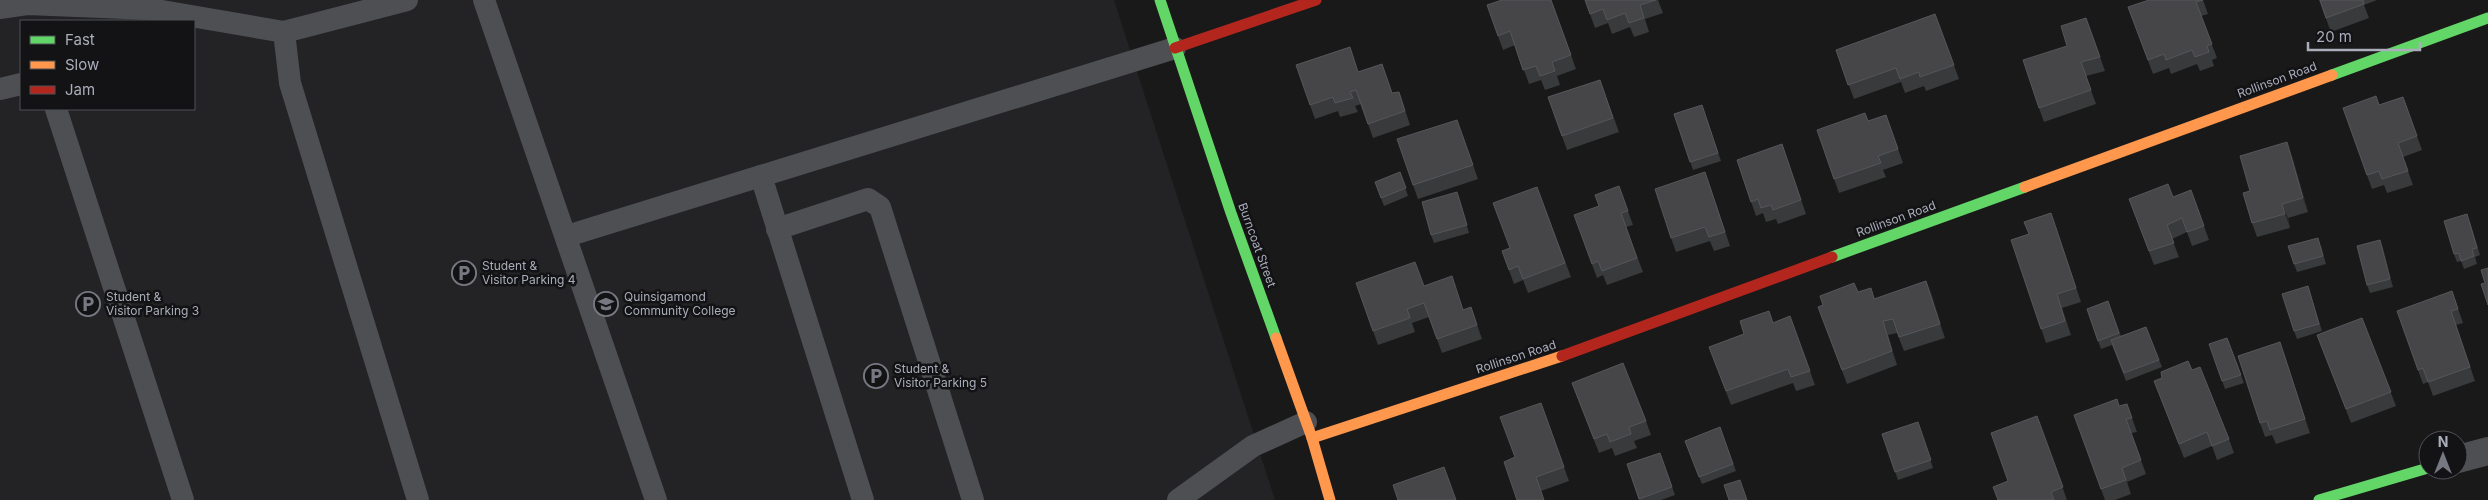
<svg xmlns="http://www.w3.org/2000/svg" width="2488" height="500" font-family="Inter,sans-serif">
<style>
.built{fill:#232325;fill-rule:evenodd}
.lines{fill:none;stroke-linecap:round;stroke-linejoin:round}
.lane{stroke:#4e4f53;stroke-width:22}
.street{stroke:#4e4f53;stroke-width:28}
.fast{stroke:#63d668;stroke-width:11}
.slow{stroke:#ff974d;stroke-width:11}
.jam{stroke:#b3261e;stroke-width:11}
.wall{fill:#393a3b}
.shaded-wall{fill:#272727}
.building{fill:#464648;stroke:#55565a}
.labels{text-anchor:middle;stroke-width:5;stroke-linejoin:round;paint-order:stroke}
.street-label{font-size:12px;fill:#aaadba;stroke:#131315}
.poi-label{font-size:12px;fill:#aaadba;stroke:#131315;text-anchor:start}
</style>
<rect width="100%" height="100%" fill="#191919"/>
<path class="built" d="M0,0H1114L1275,500H0ZM21,21H194V109H21Z"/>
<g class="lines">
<g class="lane">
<polyline points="484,0 656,500"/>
<polyline points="0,8 27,4 150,9 284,32 407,0"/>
<polyline points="284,32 290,83 418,500"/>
<polyline points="0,89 21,84"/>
<polyline points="56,109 183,500"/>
<polyline points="761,176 863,500"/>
<polyline points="777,229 868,199 880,207 973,500"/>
<polyline points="567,236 1175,48"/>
<polyline points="1178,500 1253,446 1306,422"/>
</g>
<polyline class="street" points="2458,459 2488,451"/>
<g class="fast">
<polyline points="1160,0 1231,213 1276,338"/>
<polyline points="2332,75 2488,18"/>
<polyline points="1832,257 2025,187"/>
<polyline points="2319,500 2428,468"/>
</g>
<g class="slow">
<polyline points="2025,187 2332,75"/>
<polyline points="1276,338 1312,438 1330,500"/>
<polyline points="1312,438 1562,356"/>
</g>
<g class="jam">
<polyline points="1175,48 1316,0"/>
<polyline points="1562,356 1832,257"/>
</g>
</g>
<g class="wall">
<polygon points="1551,0 1576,69 1557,76 1560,85 1545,90 1541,80 1529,84 1515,45 1503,50 1498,36"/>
<polygon points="1585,0 1658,0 1663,13 1645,19 1649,32 1634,37 1630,27 1612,34 1608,23 1595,28"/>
<polygon points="2203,0 2208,14 2201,16 2217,58 2212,60 2214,66 2200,71 2197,64 2171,74 2169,68 2153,74 2128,7"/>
<polygon points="2319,0 2377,0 2364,5 2369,18 2331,32"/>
<polygon points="1935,14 1959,79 1926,91 1924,86 1905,93 1901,82 1854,99 1836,50"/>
<polygon points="2086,18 2105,71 2086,76 2096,104 2044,122 2039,108 2067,46"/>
<polygon points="1359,71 1387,78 1392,93 1399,92 1410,125 1373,138 1361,104 1355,106 1358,112 1340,117 1338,111 1315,119 1310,105"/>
<polygon points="1600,80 1619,132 1567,150 1548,97"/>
<polygon points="2403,97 2422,150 2403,157 2413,185 2387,193 2384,185 2372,189 2343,108 2379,105"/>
<polygon points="1702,105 1721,161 1693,170 1674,114"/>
<polygon points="1886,115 1903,163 1883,170 1886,177 1839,193 1817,130 1868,121"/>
<polygon points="1462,134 1478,179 1418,199 1413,185"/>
<polygon points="1782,144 1806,214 1778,224 1776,219 1766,222 1763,213 1756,216 1737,160"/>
<polygon points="2292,156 2308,212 2288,218 2290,228 2257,237 2252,223 2250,191"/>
<polygon points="1400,172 1408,196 1384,206 1375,182"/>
<polygon points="1619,186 1633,225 1626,227 1643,272 1607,285 1603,275 1597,278 1574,215 1599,206"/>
<polygon points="1710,186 1730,246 1714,251 1710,241 1676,252 1671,238"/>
<polygon points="1537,187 1571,277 1528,293 1523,280 1514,284 1502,251 1510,248"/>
<polygon points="2191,190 2209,240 2192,246 2187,232 2172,239 2179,257 2154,265 2129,199 2173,197"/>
<polygon points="1460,200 1469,233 1434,243 1431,235"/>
<polygon points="2470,222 2480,255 2475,257 2477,264 2464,269 2461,261 2457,262 2454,254"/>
<polygon points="2056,227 2081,302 2062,308 2071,335 2046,343 2011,240"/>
<polygon points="2380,240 2383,248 2393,287 2370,293 2367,285"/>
<polygon points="2321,246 2326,264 2297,272 2294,264"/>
<polygon points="1926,281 1945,338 1904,351 1897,333 1888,335 1897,365 1847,384 1818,307 1871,288 1875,299"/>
<polygon points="1356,283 1424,286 1464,310 1471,307 1482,339 1442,353 1429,317 1412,323 1415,332 1378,345"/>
<polygon points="2308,286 2322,331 2297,339 2294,331"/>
<polygon points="2452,291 2463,323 2456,325 2475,381 2433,396 2428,382 2423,384 2397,311"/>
<polygon points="2108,301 2121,336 2146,327 2162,367 2126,381 2112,345 2101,349 2087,309"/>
<polygon points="1790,316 1815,385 1796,391 1793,383 1731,405 1709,347"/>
<polygon points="2362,318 2396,406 2351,423 2317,335"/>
<polygon points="2227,338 2244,383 2225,389 2209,344"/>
<polygon points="2280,342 2310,433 2276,444 2272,435 2265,437 2260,423"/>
<polygon points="2154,381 2229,439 2234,453 2217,460 2212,446 2184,458"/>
<polygon points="1572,383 1646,421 1651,435 1634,441 1637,448 1615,456 1612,448 1599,453"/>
<polygon points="1541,403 1569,481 1541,491 1515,457"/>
<polygon points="2127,404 2137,432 2131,433 2146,474 2127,482 2131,494 2115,500 2105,500 2074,415 2119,406"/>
<polygon points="2037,416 2067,500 1998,500 2008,481"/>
<polygon points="1918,422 1933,468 1898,480 1882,434"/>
<polygon points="1720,427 1736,471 1702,484 1685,441"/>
<polygon points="1660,453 1675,495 1661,500 1639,500 1627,464"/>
</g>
<g class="shaded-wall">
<polygon points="2287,142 2292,156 2308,212 2303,198"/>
<polygon points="2282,204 2288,218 2290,228 2285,214"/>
<polygon points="2380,240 2383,248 2393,287 2390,279"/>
<polygon points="1926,281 1932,295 1945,338 1940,324"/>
<polygon points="1883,321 1888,335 1897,365 1892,351"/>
<polygon points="2280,342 2285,356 2310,433 2305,419"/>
</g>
<g class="building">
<polygon points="1502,0 1551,0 1571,55 1552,62 1555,71 1540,76 1536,66 1523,70 1510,31 1498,36 1487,5"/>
<polygon points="1585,0 1656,0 1640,5 1644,18 1629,23 1625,13 1607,20 1603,9 1590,14"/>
<polygon points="2149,0 2203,0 2196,2 2212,44 2207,46 2209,52 2195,57 2192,50 2166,60 2164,54 2148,60 2128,7"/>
<polygon points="2320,0 2363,0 2364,4 2326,18"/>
<polygon points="1935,14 1954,65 1920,77 1919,72 1900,79 1896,68 1848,85 1836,50"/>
<polygon points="2086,18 2100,57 2081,62 2091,90 2039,108 2023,60 2067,46 2061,26"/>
<polygon points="1350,47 1358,72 1382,64 1392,93 1399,92 1405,111 1368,124 1356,90 1350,92 1353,98 1335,103 1333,97 1310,105 1296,65"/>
<polygon points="1600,80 1613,118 1562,136 1548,97"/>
<polygon points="2376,96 2379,105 2403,97 2417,136 2398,143 2408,171 2382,179 2379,171 2367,175 2343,108"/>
<polygon points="1702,105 1718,153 1690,162 1674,114"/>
<polygon points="1865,113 1868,121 1886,115 1898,149 1878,156 1881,163 1834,179 1817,130"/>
<polygon points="1457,120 1473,165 1413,185 1397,139"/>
<polygon points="2287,142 2303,198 2282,204 2285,214 2252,223 2243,193 2250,191 2240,156"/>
<polygon points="1782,144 1801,200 1773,210 1771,205 1761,208 1758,199 1751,202 1737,160"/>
<polygon points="1400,172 1406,188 1381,198 1375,182"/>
<polygon points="1705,172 1725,232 1709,237 1705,227 1671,238 1655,189"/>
<polygon points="2168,184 2173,197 2191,190 2204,226 2187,232 2182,218 2167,225 2174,243 2149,251 2129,199"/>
<polygon points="1619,186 1628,211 1621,213 1637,258 1602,271 1598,261 1592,264 1574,215 1599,206 1595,195"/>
<polygon points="1537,187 1565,263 1523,279 1518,266 1509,270 1502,251 1510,248 1493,203"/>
<polygon points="1457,192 1467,225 1431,235 1422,202"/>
<polygon points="2051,213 2076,288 2057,294 2065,321 2041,329 2011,240 2029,234 2024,222"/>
<polygon points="2467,214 2477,248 2472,249 2474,256 2461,261 2459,253 2454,254 2444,221"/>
<polygon points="2318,238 2323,256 2294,264 2288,246"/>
<polygon points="2380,240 2390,279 2367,285 2357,246"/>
<polygon points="1415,262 1424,286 1452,276 1463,310 1471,307 1477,325 1437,339 1424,303 1407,309 1410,318 1373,331 1356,283"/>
<polygon points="2488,268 2488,305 2481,284 2485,283 2481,270"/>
<polygon points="1926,281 1940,324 1899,337 1893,319 1883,321 1892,351 1842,370 1818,307 1823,305 1820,296 1854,283 1858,292 1871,288 1874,299"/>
<polygon points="2308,286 2319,324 2294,331 2282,294"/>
<polygon points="2452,291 2458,309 2451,311 2470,367 2428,382 2423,368 2418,370 2397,311"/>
<polygon points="2108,301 2119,333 2098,341 2087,309"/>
<polygon points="1769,311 1773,323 1790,316 1810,371 1791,377 1788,369 1726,391 1709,347 1744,334 1740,321"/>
<polygon points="2362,318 2391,392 2346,409 2317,335"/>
<polygon points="2146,327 2159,360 2124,373 2111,340"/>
<polygon points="2227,338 2241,375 2222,381 2209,344"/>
<polygon points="2280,342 2305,419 2270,430 2267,421 2260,423 2238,356"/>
<polygon points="2188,361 2192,370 2200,367 2229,439 2212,446 2207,432 2179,444 2154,381 2162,378 2161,372"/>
<polygon points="1623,363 1646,421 1629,427 1631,434 1610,442 1607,434 1594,439 1572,383"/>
<polygon points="2117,399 2119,406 2127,404 2132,418 2126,419 2141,460 2122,468 2126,480 2101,489 2074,415"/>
<polygon points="1541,403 1564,467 1536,477 1544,500 1517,500 1504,462 1515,457 1500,417"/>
<polygon points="2037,416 2063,487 2051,492 2054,500 1998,500 1993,487 2008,481 1991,433"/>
<polygon points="1918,422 1931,460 1895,472 1882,434"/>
<polygon points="1720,427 1733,464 1699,477 1685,441"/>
<polygon points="1660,453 1672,487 1639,499 1627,464"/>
<polygon points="1444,467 1456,500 1398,500 1393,485"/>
<polygon points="1740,480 1747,500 1729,500 1724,485"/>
</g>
<defs>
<symbol id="parking-ring" viewBox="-11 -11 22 22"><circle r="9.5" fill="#131315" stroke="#777982" stroke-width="1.5"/><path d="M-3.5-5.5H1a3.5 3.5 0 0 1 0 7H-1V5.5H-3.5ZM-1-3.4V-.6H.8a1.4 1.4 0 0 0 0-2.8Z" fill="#777982"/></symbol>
<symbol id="university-ring" viewBox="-11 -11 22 22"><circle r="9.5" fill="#131315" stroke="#777982" stroke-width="1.5"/><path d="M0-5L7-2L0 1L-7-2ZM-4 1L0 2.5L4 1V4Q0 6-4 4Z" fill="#777982"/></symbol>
</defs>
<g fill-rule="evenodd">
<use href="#parking-ring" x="450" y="259" width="28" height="28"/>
<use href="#parking-ring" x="74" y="290" width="28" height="28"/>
<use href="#university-ring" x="592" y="290" width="28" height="28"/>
<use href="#parking-ring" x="862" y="362" width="28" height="28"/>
</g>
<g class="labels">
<g class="street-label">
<text transform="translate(2277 80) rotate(-20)" y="4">Rollinson Road</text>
<text transform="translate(1896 219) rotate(-20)" y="4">Rollinson Road</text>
<text transform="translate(1257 245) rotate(70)" y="4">Burncoat Street</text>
<text transform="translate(1516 357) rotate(-18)" y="4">Rollinson Road</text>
</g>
<g class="poi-label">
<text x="482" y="270">Student &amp;<tspan x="482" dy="14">Visitor Parking 4</tspan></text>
<text x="106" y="301">Student &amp;<tspan x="106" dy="14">Visitor Parking 3</tspan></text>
<text x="624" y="301">Quinsigamond<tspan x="624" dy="14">Community College</tspan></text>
<text x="894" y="373">Student &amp;<tspan x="894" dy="14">Visitor Parking 5</tspan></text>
</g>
</g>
<rect x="20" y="20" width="175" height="90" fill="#131315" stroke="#4f5157"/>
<rect x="30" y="36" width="25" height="8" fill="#63d668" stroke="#4f5157"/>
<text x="65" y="45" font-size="15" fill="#aaadba">Fast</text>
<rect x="30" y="61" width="25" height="8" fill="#ff974d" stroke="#4f5157"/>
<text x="65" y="70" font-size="15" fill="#aaadba">Slow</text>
<rect x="30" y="86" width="25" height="8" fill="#b3261e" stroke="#4f5157"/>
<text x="65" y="95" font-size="15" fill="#aaadba">Jam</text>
<g transform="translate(2443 455)"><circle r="24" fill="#131315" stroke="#4f5157"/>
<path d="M0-4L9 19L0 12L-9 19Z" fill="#777982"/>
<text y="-8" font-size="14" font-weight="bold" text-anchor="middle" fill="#aaadba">N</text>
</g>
<path d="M2308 42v8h112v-8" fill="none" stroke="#aaadba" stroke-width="2.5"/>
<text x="2316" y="42" font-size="15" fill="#aaadba" stroke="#131315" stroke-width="4" paint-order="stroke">20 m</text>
</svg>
